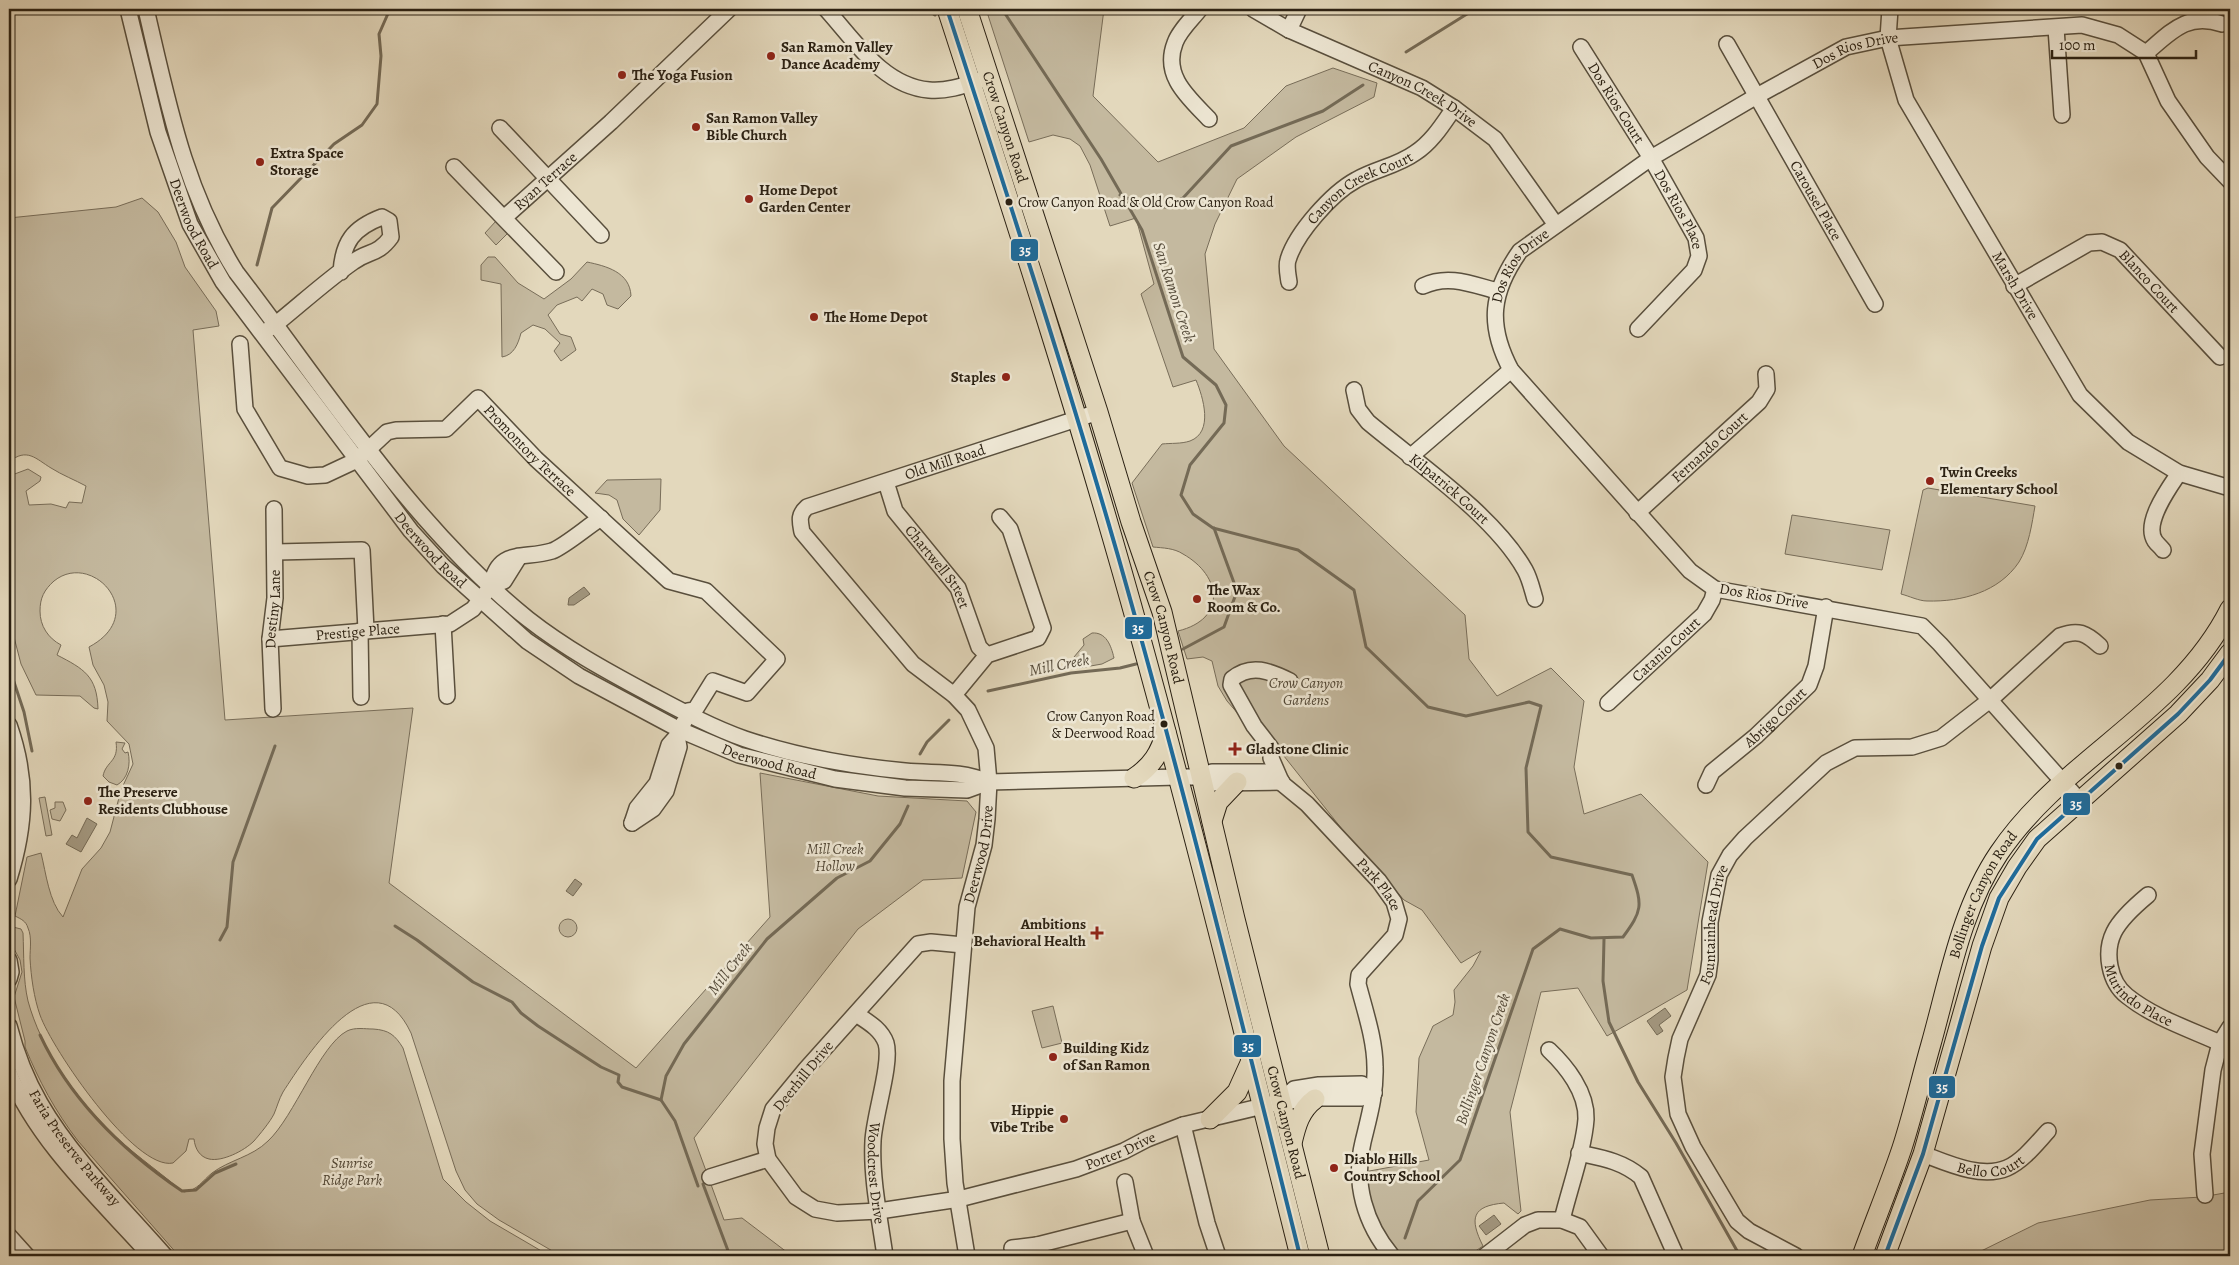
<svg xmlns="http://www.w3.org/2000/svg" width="2239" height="1265" font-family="Alegreya,serif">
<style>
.green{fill:#c4b99f;stroke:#786d59}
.water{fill:#a49a83;stroke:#746a56}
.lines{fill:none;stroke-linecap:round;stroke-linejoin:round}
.stream{stroke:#746a56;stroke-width:3}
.minor-casing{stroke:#594f3d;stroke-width:18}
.major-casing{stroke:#2b2113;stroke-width:21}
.minor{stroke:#ede6d3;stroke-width:15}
.major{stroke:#e3d8bc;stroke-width:19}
.bus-1-casing{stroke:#ede6d3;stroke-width:8}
.bus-1{stroke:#1e6b9b;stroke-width:4}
.poi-dot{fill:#8f2418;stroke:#ede6d3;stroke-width:2}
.bus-dot{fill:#2b2113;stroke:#ede6d3;stroke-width:2}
.labels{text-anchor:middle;stroke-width:5;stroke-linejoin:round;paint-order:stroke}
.bus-label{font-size:14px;fill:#2b2113;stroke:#ede6d3;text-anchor:start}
.poi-label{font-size:15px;font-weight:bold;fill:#2b2113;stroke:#ede6d3;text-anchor:start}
.street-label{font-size:15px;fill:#2b2113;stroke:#ede6d3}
.park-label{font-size:15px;font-style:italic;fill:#514736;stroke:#ede6d3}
.water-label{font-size:16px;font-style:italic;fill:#554b3a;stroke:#ede6d3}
.line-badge{stroke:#ede6d3;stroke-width:2}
.badge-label{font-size:14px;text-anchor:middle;font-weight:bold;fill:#fff}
</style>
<rect width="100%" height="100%" fill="#e3d8bc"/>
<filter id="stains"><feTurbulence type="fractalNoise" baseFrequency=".004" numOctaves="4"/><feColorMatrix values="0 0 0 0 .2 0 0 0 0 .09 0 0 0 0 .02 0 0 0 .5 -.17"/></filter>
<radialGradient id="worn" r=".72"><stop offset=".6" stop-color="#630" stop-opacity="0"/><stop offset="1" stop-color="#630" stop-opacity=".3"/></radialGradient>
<g class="green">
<path d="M986,9H1104L1093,96L1158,162L1244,128L1286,86L1333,68L1377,83L1374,97L1296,137L1237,179L1215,224L1205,254L1214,349L1284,446L1465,615L1469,659L1497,696L1551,668L1584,701L1574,767L1584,814L1641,794L1708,862L1687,990L1607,1036L1578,988L1541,992L1510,1112L1521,1211L1518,1214L1504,1203C1472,1206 1469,1218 1483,1246L1468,1256H1400C1377,1237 1369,1200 1364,1172L1429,1160L1416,1112L1419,1058L1433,1026L1453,1015L1455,1002L1454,990L1473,966L1481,951L1461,963L1422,910L1404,900L1357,848L1272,741L1240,716L1227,701L1218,686L1212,661L1203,657L1187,659L1178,631C1227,619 1222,576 1183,554C1174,548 1163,548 1153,547L1132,483L1162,444C1171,443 1181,444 1190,441C1214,432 1203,397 1196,380L1173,387L1141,294L1154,284L1136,218L1110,226L1090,165L1080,146L1070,139L1053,135L1029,142Z"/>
<path d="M142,198L158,212L176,242L185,267L216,311L219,326L193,330L225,720L413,708L389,883L636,1068L770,917L760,773L878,796L967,801L976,812L962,878L923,880L858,929L694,1138L724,1220L742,1218L792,1256H561L499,1220L477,1204L465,1190L456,1171L411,1033C373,952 307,1055 283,1092C279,1099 277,1107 274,1114C270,1122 260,1134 254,1141C244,1151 222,1162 209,1159C200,1157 195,1149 194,1139H189L186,1151L173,1163C135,1171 52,1049 40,1015C34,998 31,977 30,958C30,949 32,937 28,928C26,921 21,919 15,916L27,857L41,853C46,873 49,902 63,917L82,869L101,848L110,832L121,790L133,764L129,744L107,721L108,702L104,685L93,665L89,647C151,614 92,550 54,581C44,590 40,598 40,611C40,626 48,638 61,645L57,655C84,669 97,676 98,709L94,708L80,696L36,695L21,664L9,618V482L12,475L28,469L41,477L40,481L26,491L29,505L51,504L66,508L69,502L82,503L86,486C75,480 62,475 51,468C36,459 27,447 9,462V218L116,207Z"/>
<polygon points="496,221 508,233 496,245 485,233"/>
<path d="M488,257H495L518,283L544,299L571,279L587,262C606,266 630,272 631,296L618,309L607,305L603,294L592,289L582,301L577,297L557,305L548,315L560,334L571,337L576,350L561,361L554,351L560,343L545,329L533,325L521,333C518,344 514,355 502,357L501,284L481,280V265Z"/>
<polygon points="661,479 660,510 639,535 623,519 617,500 609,495 595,493 607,480"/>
<path d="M1928,488L2035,506C2032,523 2029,546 2019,562C1999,592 1962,602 1927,601C1919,601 1909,596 1901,594L1923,490Z"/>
<polygon points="1792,515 1890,530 1882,570 1785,554"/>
<path d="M1092,633C1106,632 1111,645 1114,658L1102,664L1079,668L1074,657L1084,645L1083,639Z"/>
<path d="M116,742L125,743L122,749L125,753L128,752C131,764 128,779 117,785L109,782L103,776C106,761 119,762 116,742Z"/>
<polygon points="45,797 52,835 46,836 39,798"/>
<polygon points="55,802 63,802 66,810 60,821 52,819 50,810 55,808"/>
<circle cx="568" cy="928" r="9"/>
<path d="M13,927L21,929L23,933C24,955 23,980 28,1001C41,1049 74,1095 108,1129C129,1151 155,1168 178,1188L184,1192C198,1190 202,1181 212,1173C229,1160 252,1157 268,1141C294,1117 320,1045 347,1031C355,1027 365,1029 373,1029C389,1030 395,1035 403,1048L443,1179L466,1202L490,1221L550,1256H179L78,1141C55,1111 39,1081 25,1047V1041L14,997L22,972L20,960L12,945Z"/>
<polygon points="1053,1006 1062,1043 1042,1048 1032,1011"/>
<polygon points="2230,1192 2230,1256 1971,1256 2038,1223 2150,1200 2202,1197"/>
</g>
<g class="water">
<polygon points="584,587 590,594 574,605 568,605 569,598"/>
<polygon points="87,818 97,824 81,852 66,844 72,835 77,838"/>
<polygon points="575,879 582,884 573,896 566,891"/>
<polygon points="1665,1008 1671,1016 1659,1025 1663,1031 1657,1035 1647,1021"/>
<polygon points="1494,1215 1501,1224 1486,1235 1479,1226"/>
</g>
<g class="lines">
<g class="stream">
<polyline points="927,9 935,15"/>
<path d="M992,9L1004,12L1101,159L1142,230L1183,357L1216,385L1226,405L1224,423L1190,465L1181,495L1193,514L1213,528L1298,550L1354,590L1366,647L1428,707L1466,716L1529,702L1541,706L1526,768L1528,832L1551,857L1632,875C1643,906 1642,911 1623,937L1591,938L1560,929L1533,949L1460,1160L1418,1201L1405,1238"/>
<polyline points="1406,52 1475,9"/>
<polyline points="1120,195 1145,206 1166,207 1183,198 1231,146 1323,111 1363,85"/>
<polyline points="257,265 272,208 334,144 362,125 377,104 381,56 379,34 390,9"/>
<polyline points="1183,649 1224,627 1237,591 1214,528"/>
<polyline points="9,667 24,712 32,751"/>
<polyline points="988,691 1071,673 1120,668 1136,664"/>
<polyline points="920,754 927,742 949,720"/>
<polyline points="395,926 417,940 473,982 512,1002 521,1013 538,1026 601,1067 619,1075 618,1082 622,1087 661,1100"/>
<polyline points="1604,939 1603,981 1609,1022 1638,1082 1676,1143 1740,1256"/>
<polyline points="220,940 227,927 233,862 275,746"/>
<path d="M40,1035C71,1101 123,1151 182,1191L196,1190L215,1173L236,1164"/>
<polyline points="703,1184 730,1256"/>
<polyline points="698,1186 675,1121 661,1100 666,1076 684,1044 767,939 837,878 870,861 900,824 908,806"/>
</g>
<defs>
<g id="minor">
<path id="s1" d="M128,9L158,132L190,224L223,282L411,531L443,566L527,641L579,676L680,730L739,755L835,779L905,788L967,790L989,782L1178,777H1202L1214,783L1282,782"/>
<path d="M146,9C168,103 184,189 236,272C326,389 412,526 528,619C565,648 605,670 646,692C678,709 711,727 745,739C796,756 851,766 905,771C936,774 958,770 989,782"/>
<path d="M826,9C855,41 883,86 929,90C950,92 970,83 990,77"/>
<path d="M1200,9C1192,19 1179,31 1175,43C1162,76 1189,98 1209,119"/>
<path id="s2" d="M1253,9L1289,30L1422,88L1454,108L1495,139L1556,225"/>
<path id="s3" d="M1890,9L1888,38L1906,100L2080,395L2128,442L2179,473L2230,488"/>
<polyline points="2056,28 2062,115"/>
<polyline points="1289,30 1299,9"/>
<path id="s4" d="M1727,44L1875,304"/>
<path id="s5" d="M1581,47L1651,158L1696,238L1699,256L1694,270L1638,329"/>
<path d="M2146,53C2171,32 2187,12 2222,24"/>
<polyline points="500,128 601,235"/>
<polyline points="454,167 556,272"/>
<path id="s6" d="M505,217L611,122L729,9"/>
<path id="s7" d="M1289,282C1288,275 1286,266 1288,260C1296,233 1332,193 1356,180C1375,169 1397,166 1415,153C1432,142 1443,124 1454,108"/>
<path d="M1423,286C1448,274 1471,284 1497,291"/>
<path id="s8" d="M2014,286L2089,243L2102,242L2120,250L2220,357"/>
<path d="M269,329L276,324C302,303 326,281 353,262C369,250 377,256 391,237L389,221L382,217C353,228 343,242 341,272"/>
<path id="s9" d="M240,344L245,409L280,468L308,476L325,475L357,460L387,432L396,430L446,429L478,398L536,459L669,581L706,591L777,659L747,693L713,681L695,710L688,711"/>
<path id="s10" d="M1354,390L1358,409L1368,422C1417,463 1494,515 1525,570C1530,579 1532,589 1535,599"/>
<polyline points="1410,457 1511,370"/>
<path id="s11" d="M886,482L895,511L958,588L979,647L987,655"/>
<path id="s12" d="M1637,513L1759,402L1767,389L1766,374"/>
<path d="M2163,550C2161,547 2157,544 2155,541C2143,523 2169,488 2179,473"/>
<polyline points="276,552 362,550 366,630"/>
<path d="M491,586C498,547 524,560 552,551C565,546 588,526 601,518"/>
<polyline points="443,624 447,696"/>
<polyline points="360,631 361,697"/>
<path id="s13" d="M270,639L450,624L473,609L491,586L504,581L519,557"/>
<polyline points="954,695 987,655 1038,638 1043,628 1010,529 1000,517"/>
<path id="s14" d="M1608,703L1704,614L1712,600L1715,589"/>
<path id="s15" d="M273,709L270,639L275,598L274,509"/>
<path d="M9,725C28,779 26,824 9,879"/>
<polyline points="9,765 12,805 9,831"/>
<path id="s16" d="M1202,777L1212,772H1268L1307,804L1379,881L1394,902L1399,919L1395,935L1359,975L1358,984C1365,1011 1375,1040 1375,1067C1376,1093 1369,1117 1363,1142C1353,1183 1365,1224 1392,1256"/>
<path d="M1281,781L1271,758V748L1254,726L1231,685L1232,679C1251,663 1270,671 1290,681"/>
<path id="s17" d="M1706,785L1712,772L1756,736L1809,685L1816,666L1826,607"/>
<path id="s18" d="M2079,800L1940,644L1922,626L1715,589L1690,571L1511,370C1487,325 1491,292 1520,251L1651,158L1755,97L1846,47L1888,38L2082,25L2118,35L2146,53L2168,101L2207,157L2230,181"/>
<polyline points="632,823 637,808 657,783 669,745 677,736 684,722"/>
<polyline points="632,823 653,809 666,791 679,747 677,736"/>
<path id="s19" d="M2148,895C2136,905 2121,918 2114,932C2104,952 2109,982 2127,996C2153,1017 2189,1029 2220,1043"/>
<path id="s20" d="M963,945L931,942L918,944L806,1069L773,1109L767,1128L765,1144L768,1159L796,1197L815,1209L837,1213L879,1211L959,1199L1076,1169L1124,1151L1147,1139L1183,1125L1280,1102L1320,1098H1361L1374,1093"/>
<polyline points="9,960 11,972 9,979"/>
<path id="s21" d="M856,1014C868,1022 881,1029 886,1043C892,1063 874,1116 873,1141C871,1178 880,1220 885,1256"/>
<path id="s22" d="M9,1026C16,1053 26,1079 40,1103C71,1157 124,1209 165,1256"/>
<path d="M1549,1050C1566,1066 1587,1092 1586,1119C1584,1149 1569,1190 1562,1220"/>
<path d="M9,1073C39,1144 100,1199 151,1256"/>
<polyline points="1280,1102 1294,1089 1319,1085 1362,1084 1374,1093"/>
<polyline points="1183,1125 1207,1223 1218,1256"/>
<path d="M1579,1153C1602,1158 1622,1161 1641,1177L1676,1256"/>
<path id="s23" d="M1923,1154C1947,1163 1981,1179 2007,1168C2023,1161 2036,1144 2048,1131"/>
<polyline points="710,1177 768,1159"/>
<polyline points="1125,1182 1132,1221 1146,1256"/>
<polyline points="2205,1195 2202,1154 2213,1070 2220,1043 2230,1027"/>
<polyline points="9,1236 27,1256"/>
<polyline points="1012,1248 1037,1245"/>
<path id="s24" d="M967,1256L955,1183L952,1139V1081L967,907L984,845L987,819L989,782L986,748L968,710L954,695L913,664L802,532C800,521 798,515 807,507L1098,412"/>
<polyline points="1038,1256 1037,1245 1132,1221"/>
<polyline points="1485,1256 1525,1225 1538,1220 1562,1220 1580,1227 1601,1256"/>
<path id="s25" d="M1796,1256L1749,1231L1737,1221L1693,1147L1678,1114L1673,1077L1676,1058L1680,1039L1708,975L1710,960V922L1719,875L1730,855L1745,838L1826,763L1855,748L1912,747L1941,738L1990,700L2060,636C2078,629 2086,633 2100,646"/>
</g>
<g id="major">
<path d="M947,9C1014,215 1081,422 1139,632C1196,839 1248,1048 1300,1256"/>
<path id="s26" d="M967,9L1098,412L1131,522L1162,612L1235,919L1320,1256"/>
<path d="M1134,778C1152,766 1160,753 1166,732"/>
<polyline points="1212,821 1218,802 1237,782"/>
<polyline points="1210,1119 1237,1092 1251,1061"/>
<path d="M1292,1143C1296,1126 1300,1110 1315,1099"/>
<path id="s27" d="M1862,1256C1875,1220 1890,1184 1902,1148C1913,1114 1921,1079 1931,1044C1949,980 1961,909 1999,853C2062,759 2178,713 2230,609"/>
<polyline points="1885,1256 1923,1154 1982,946 1999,898 2017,867 2037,839 2178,714 2210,680 2230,653"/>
</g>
</defs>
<use href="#minor" class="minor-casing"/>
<use href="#major" class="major-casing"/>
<use href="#minor" class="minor"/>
<use href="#major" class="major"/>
<defs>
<g id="bus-1">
<path d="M947,9C1006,191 1065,372 1118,556C1184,788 1242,1022 1300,1256"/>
<polyline points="1885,1256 1923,1154 1982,946 1999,898 2037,839 2178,714 2210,680 2230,653"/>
</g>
</defs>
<use href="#bus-1" class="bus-1-casing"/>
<use href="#bus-1" class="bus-1"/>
</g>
<g class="poi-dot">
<circle cx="771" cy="56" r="5"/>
<circle cx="622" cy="75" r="5"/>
<circle cx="696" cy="127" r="5"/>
<circle cx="260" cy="162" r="5"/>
<circle cx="749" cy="199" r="5"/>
<circle cx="814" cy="317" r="5"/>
<circle cx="1006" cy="377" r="5"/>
<circle cx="1930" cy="481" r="5"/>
<circle cx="1197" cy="599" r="5"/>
<path d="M1232.5 741.5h5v5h5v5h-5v5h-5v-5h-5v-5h5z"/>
<circle cx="88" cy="801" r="5"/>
<path d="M1094.5 925.5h5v5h5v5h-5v5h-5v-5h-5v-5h5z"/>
<circle cx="1053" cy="1057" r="5"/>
<circle cx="1064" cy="1119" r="5"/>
<circle cx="1334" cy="1168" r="5"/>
</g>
<g class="bus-dot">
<circle cx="1009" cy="202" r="4.5"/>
<circle cx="1164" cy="724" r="4.5"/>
<circle cx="2119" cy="766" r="4.5"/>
</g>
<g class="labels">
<g class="bus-label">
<text x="1018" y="207">Crow Canyon Road &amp; Old Crow Canyon Road</text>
<text x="1155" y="721" text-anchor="end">Crow Canyon Road<tspan x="1155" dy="17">&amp; Deerwood Road</tspan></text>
</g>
<g class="poi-label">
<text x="781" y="52">San Ramon Valley<tspan x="781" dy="17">Dance Academy</tspan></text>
<text x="632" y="80">The Yoga Fusion</text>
<text x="706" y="123">San Ramon Valley<tspan x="706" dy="17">Bible Church</tspan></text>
<text x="270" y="158">Extra Space<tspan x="270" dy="17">Storage</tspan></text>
<text x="759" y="195">Home Depot<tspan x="759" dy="17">Garden Center</tspan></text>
<text x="824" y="322">The Home Depot</text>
<text x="996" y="382" text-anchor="end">Staples</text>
<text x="1940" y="477">Twin Creeks<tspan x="1940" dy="17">Elementary School</tspan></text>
<text x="1207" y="595">The Wax<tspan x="1207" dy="17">Room &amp; Co.</tspan></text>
<text x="1246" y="754">Gladstone Clinic</text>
<text x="98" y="797">The Preserve<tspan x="98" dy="17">Residents Clubhouse</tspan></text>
<text x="1086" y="929" text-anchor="end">Ambitions<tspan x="1086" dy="17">Behavioral Health</tspan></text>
<text x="1063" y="1053">Building Kidz<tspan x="1063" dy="17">of San Ramon</tspan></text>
<text x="1054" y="1115" text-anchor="end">Hippie<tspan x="1054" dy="17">Vibe Tribe</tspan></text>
<text x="1344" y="1164">Diablo Hills<tspan x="1344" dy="17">Country School</tspan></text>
</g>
<g class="street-label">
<text dy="5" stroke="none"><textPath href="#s18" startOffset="1265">Dos Rios Drive</textPath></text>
<text dy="5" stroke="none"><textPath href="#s2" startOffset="190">Canyon Creek Drive</textPath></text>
<text dy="5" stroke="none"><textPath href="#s5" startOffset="66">Dos Rios Court</textPath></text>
<text dy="5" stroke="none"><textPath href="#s26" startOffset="124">Crow Canyon Road</textPath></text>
<text dy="5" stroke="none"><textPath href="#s6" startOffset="54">Ryan Terrace</textPath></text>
<text dy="5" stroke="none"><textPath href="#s7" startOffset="128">Canyon Creek Court</textPath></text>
<text dy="5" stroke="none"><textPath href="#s4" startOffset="180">Carousel Place</textPath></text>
<text dy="5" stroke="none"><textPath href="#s5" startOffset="190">Dos Rios Place</textPath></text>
<text dy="5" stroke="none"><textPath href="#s1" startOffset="225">Deerwood Road</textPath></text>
<text dy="5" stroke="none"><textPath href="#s18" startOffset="860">Dos Rios Drive</textPath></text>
<text dy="5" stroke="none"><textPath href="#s8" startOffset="162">Blanco Court</textPath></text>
<text dy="5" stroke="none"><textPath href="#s3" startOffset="309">Marsh Drive</textPath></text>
<text dy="5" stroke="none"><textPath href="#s12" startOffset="98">Fernando Court</textPath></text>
<text dy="5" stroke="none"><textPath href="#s9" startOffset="434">Promontory Terrace</textPath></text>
<text dy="5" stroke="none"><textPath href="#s24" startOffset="971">Old Mill Road</textPath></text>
<text dy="5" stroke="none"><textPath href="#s10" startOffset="141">Kilpatrick Court</textPath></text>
<text dy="5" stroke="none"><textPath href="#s1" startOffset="630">Deerwood Road</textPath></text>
<text dy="5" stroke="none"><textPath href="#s11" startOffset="101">Chartwell Street</textPath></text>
<text transform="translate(1764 596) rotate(10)" y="5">Dos Rios Drive</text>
<text dy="5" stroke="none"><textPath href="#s15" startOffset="100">Destiny Lane</textPath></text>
<text dy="5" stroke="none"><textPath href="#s26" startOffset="649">Crow Canyon Road</textPath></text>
<text dy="5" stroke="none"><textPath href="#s13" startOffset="88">Prestige Place</textPath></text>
<text dy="5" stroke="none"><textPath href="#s14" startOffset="79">Catanio Court</textPath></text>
<text dy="5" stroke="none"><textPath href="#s17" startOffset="98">Abrigo Court</textPath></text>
<text dy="5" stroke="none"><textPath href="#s1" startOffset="1035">Deerwood Road</textPath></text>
<text dy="5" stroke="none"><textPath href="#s24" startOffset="405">Deerwood Drive</textPath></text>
<text dy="5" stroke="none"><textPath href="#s16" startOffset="226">Park Place</textPath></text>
<text dy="5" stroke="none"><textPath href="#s27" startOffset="382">Bollinger Canyon Road</textPath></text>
<text dy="5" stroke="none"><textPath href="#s25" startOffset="388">Fountainhead Drive</textPath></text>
<text dy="5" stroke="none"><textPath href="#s19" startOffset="128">Murindo Place</textPath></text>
<text transform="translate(803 1076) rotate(-51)" y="5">Deerhill Drive</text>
<text dy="5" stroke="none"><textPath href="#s26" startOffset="1159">Crow Canyon Road</textPath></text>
<text dy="5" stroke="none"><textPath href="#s22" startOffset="140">Faria Preserve Parkway</textPath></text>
<text dy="5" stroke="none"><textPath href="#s20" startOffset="700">Porter Drive</textPath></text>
<text dy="5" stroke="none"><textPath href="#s23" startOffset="71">Bello Court</textPath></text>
<text dy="5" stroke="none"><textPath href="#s21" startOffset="174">Woodcrest Drive</textPath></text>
</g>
<g class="park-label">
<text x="1306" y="688">Crow Canyon<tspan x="1306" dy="17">Gardens</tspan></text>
<text x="835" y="854">Mill Creek<tspan x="835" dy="17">Hollow</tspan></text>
<text x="352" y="1168">Sunrise<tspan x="352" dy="17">Ridge Park</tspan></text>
</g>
<g class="water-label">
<text transform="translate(1175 292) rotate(72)" y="6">San Ramon Creek</text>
<text transform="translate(1059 664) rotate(-11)" y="6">Mill Creek</text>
<text transform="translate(729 968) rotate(-52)" y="6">Mill Creek</text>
<text transform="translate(1482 1059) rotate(-71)" y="6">Bollinger Canyon Creek</text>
</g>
</g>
<g class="line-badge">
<rect x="1010" y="238" width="29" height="24" rx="5" fill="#1e6b9b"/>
<rect x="1124" y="616" width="29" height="24" rx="5" fill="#1e6b9b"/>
<rect x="2062" y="792" width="29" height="24" rx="5" fill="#1e6b9b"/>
<rect x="1233" y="1034" width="29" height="24" rx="5" fill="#1e6b9b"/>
<rect x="1928" y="1075" width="28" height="24" rx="5" fill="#1e6b9b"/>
</g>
<g class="badge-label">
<text x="1025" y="255">35</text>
<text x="1138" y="633">35</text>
<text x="2076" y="809">35</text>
<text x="1248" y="1051">35</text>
<text x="1942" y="1092">35</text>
</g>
<rect width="2239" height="1265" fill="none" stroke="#e3d8bc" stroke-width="30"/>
<rect x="10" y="10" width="2219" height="1245" fill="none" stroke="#2b2113" stroke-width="2.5"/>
<rect x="15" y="15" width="2209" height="1235" fill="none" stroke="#2b2113"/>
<path d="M2052 50v8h144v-8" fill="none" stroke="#2b2113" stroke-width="2.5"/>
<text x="2059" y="50" font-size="15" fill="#2b2113" stroke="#ede6d3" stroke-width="4" paint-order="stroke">100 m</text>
<rect width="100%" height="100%" filter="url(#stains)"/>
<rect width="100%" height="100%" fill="url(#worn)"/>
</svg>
